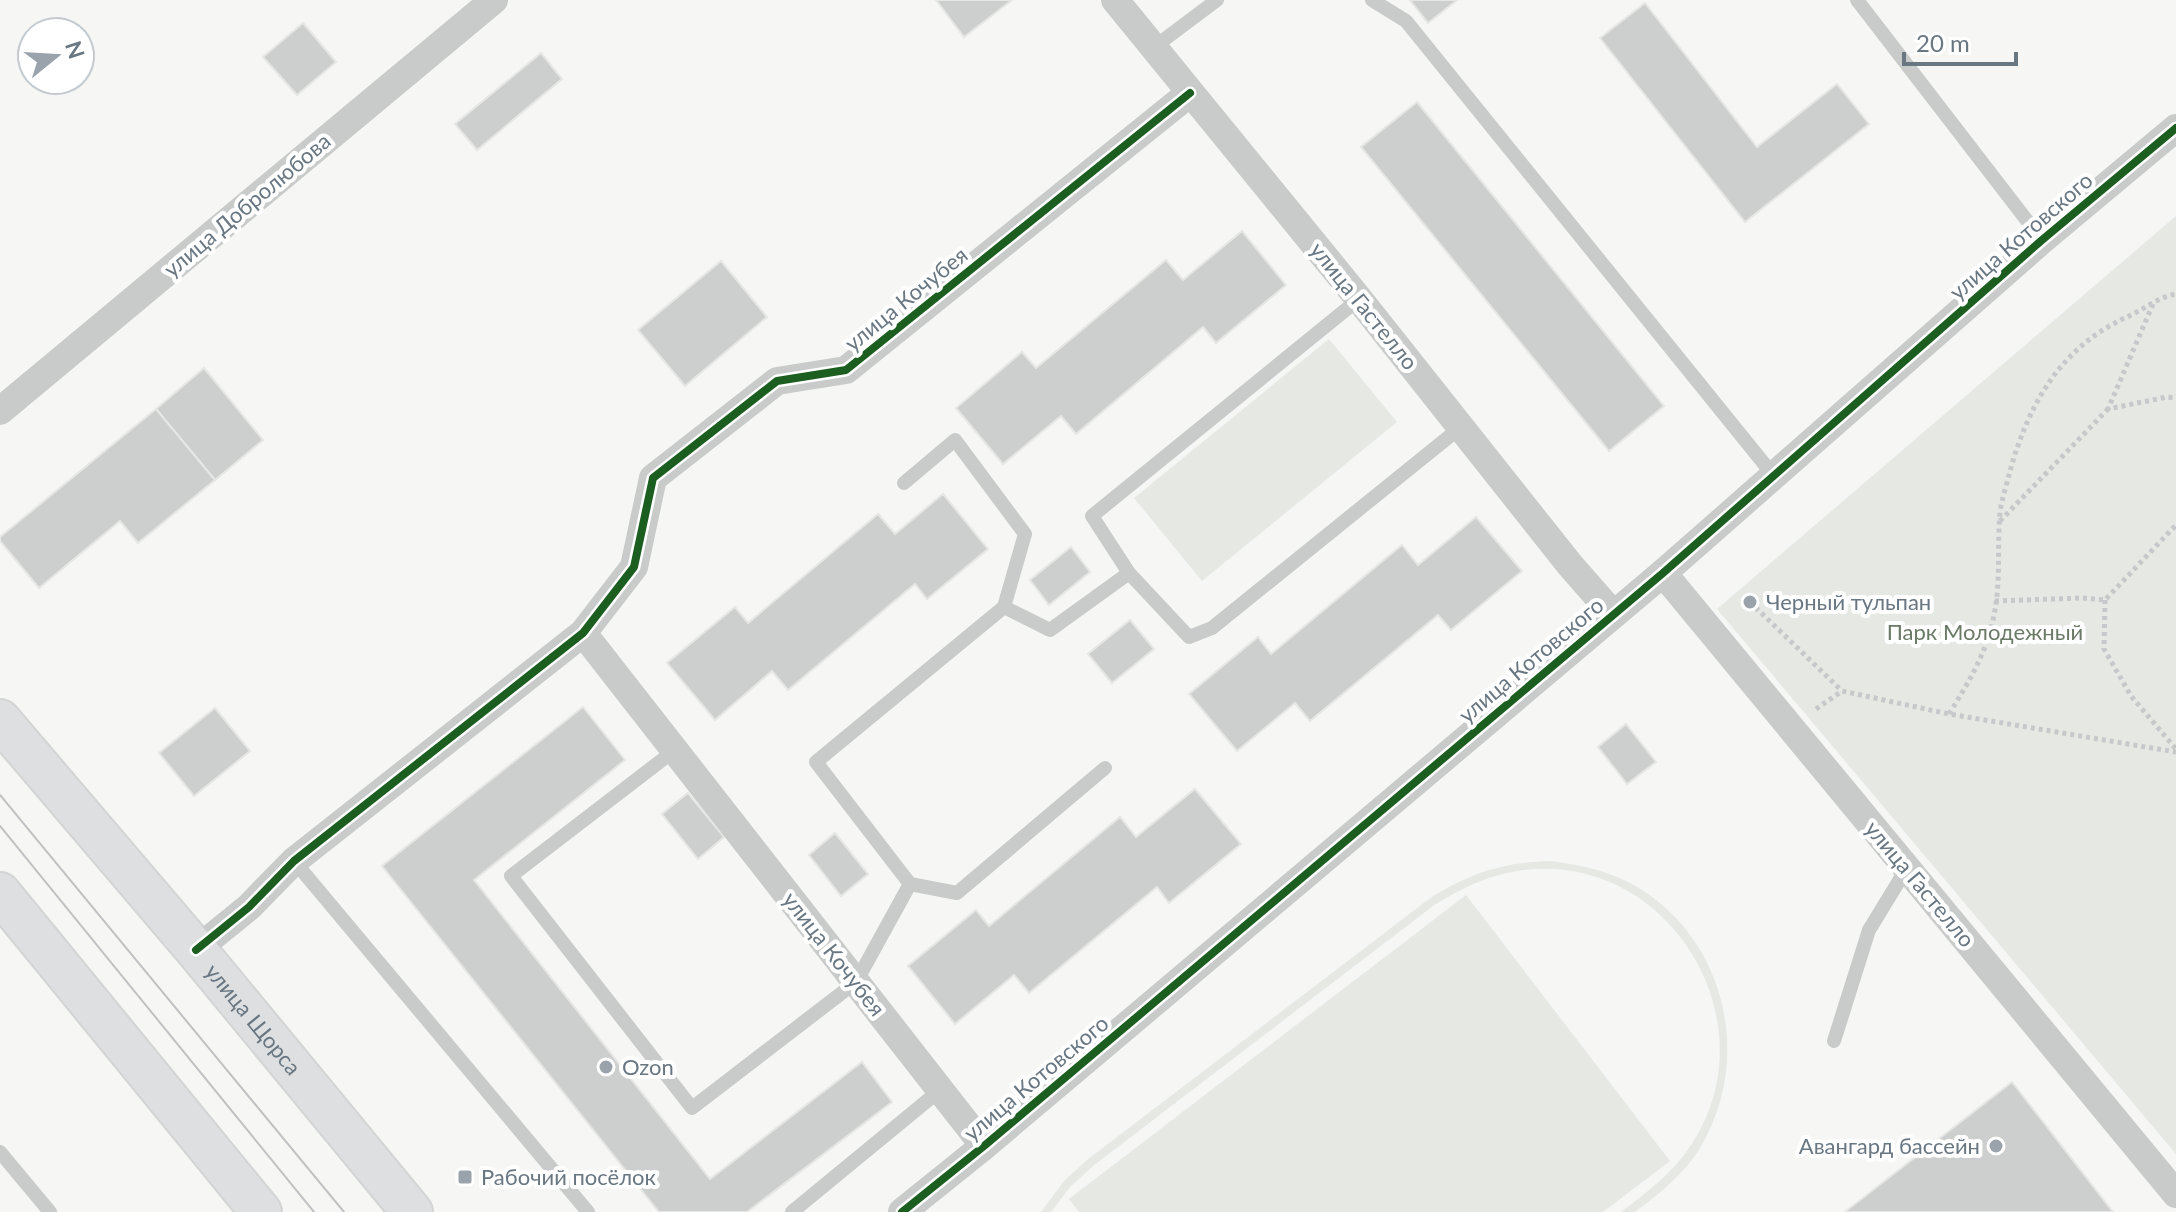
<svg xmlns="http://www.w3.org/2000/svg" width="2176" height="1212" font-family="Lato,sans-serif">
<style>
.green{fill:#e5e8e3}
.building{fill:#cdcece;stroke:#e6e6e5;stroke-width:2}
.lines{fill:none;stroke-linecap:round;stroke-linejoin:round}
.secondary-casing{stroke:#d3d4d4;stroke-width:44}
.path{stroke:#c7c8c9;stroke-width:5;stroke-dasharray:4 4;stroke-linecap:butt}
.service{stroke:#c9cbcb;stroke-width:14}
.minor{stroke:#c9cbcb;stroke-width:28}
.secondary{stroke:#dedfe0;stroke-width:40}
.tram{stroke:#c0c1c2;stroke-width:2}
.cycleway-casing{stroke:#fff;stroke-width:13}
.cycleway{stroke:#1b5e20;stroke-width:8}
.poi-dot{fill:#9aa3ab;stroke:#fff;stroke-width:3}
.labels{text-anchor:middle;stroke-width:8;stroke-linejoin:round;paint-order:stroke}
.street-label{font-size:22px;fill:#697783;stroke:#fff}
.poi-label{font-size:22px;fill:#697783;stroke:#fff;text-anchor:start}
.park-label{font-size:22px;fill:#6b7a67;stroke:#fff}
</style>
<rect width="100%" height="100%" fill="#f6f6f5"/>
<g class="green">
<polygon points="2176,216 2176,1154 1717,609"/>
<polygon points="1329,339 1397,422 1202,581 1134,498"/>
<path d="M1550,861C1583,865 1614,872 1642,890C1728,945 1752,1062 1700,1148C1684,1174 1659,1194 1635,1212H1621C1647,1192 1673,1173 1691,1145C1774,1020 1666,847 1517,871C1486,876 1460,889 1433,906L1093,1166L1070,1187L1051,1212H1041L1064,1181L1087,1160L1429,899C1470,873 1501,863 1550,861Z"/>
<polygon points="1466,895 1670,1161 1603,1212 1079,1212 1069,1199"/>
</g>
<g class="building">
<polygon points="936,0 1012,0 964,37"/>
<polygon points="1410,0 1457,0 1428,23"/>
<polygon points="1645,3 1757,147 1837,84 1869,124 1745,222 1600,38"/>
<polygon points="303,23 336,62 297,95 263,57"/>
<polygon points="541,53 562,79 477,150 455,124"/>
<polygon points="1417,102 1664,406 1609,451 1361,147"/>
<polygon points="1242,231 1286,285 1216,343 1203,327 1076,434 1061,416 1003,464 956,408 1022,352 1036,368 1166,260 1183,280"/>
<polygon points="721,261 767,317 685,386 638,330"/>
<polygon points="204,368 263,440 215,480 156,409"/>
<polygon points="156,409 215,480 138,543 120,521 39,588 0,541 0,537"/>
<polygon points="943,494 988,549 927,599 915,584 788,690 772,671 715,720 667,663 735,607 748,623 878,514 895,534"/>
<polygon points="1476,517 1522,571 1451,630 1438,615 1310,721 1295,703 1237,751 1189,694 1258,637 1271,654 1402,545 1418,565"/>
<polygon points="1071,547 1090,572 1049,605 1030,580"/>
<polygon points="1130,620 1154,649 1112,683 1088,654"/>
<polygon points="583,707 625,760 474,880 710,1179 862,1062 892,1102 747,1212 659,1212 382,866"/>
<polygon points="215,708 250,751 194,796 159,753"/>
<polygon points="1626,724 1656,762 1627,784 1598,747"/>
<polygon points="1195,789 1241,844 1169,903 1157,887 1029,993 1014,975 955,1024 908,966 976,910 989,926 1120,817 1136,837"/>
<polygon points="688,793 724,837 698,859 662,814"/>
<polygon points="835,833 868,874 841,896 809,855"/>
<polygon points="2012,1082 2113,1212 1847,1212 1846,1211"/>
</g>
<g class="lines">
<defs>
<g id="secondary">
<path id="s1" d="M0,720L196,950L412,1212"/>
<polyline points="0,893 261,1212"/>
</g>
</defs>
<use href="#secondary" class="secondary-casing"/>
<g class="path">
<polyline points="2153,304 2108,409 2167,397 2176,398"/>
<polyline points="2000,521 2108,409"/>
<polyline points="2105,600 2104,649 2131,696 2176,749"/>
<polyline points="1995,601 2082,598 2105,600 2176,525"/>
<polyline points="1750,602 1842,691"/>
<polyline points="1816,709 1842,691 1949,714 2176,752"/>
<path d="M1949,714C1969,682 1987,652 1994,615C2001,582 1997,546 2000,512C2002,498 2007,484 2010,471C2029,403 2061,347 2127,317C2143,310 2158,297 2176,294"/>
</g>
<g class="service">
<polyline points="1372,0 1406,21 1774,476"/>
<polyline points="1857,0 2042,240"/>
<polyline points="1153,48 1217,0"/>
<polyline points="1359,299 1092,516 1129,573 1189,637 1212,628 1461,427"/>
<polyline points="904,483 955,440 1025,534 1004,607"/>
<polyline points="675,750 511,876 692,1108 856,982 910,884 816,762 1004,607 1050,630 1129,573"/>
<polyline points="294,861 588,1212"/>
<polyline points="910,884 957,893 1105,768"/>
<polyline points="1834,1041 1869,930 1907,868"/>
<polyline points="0,1152 50,1212"/>
<polyline points="792,1212 939,1091"/>
</g>
<g class="minor">
<polyline points="1115,0 1359,299 1570,565 1613,614"/>
<polyline points="0,411 494,0"/>
<polyline points="1663,573 2176,1194"/>
<polyline points="583,633 984,1146"/>
<polyline points="196,950 249,907 294,861 583,633 634,567 653,478 777,381 846,370 1190,93"/>
<polyline points="902,1212 984,1146 1663,573 2042,240 2176,128"/>
</g>
<use href="#secondary" class="secondary"/>
<g class="tram">
<polyline points="0,795 344,1212"/>
<polyline points="0,826 314,1212"/>
</g>
<defs>
<g id="cycleway">
<polyline points="196,950 249,907 294,861 583,633 634,567 653,478 777,381 846,370 1190,93"/>
<polyline points="902,1212 984,1146 1663,573 2042,240 2176,128"/>
</g>
</defs>
<use href="#cycleway" class="cycleway-casing"/>
<use href="#cycleway" class="cycleway"/>
</g>
<g class="poi-dot">
<circle cx="1750" cy="602" r="8"/>
<circle cx="606" cy="1067" r="8"/>
<circle cx="1996" cy="1146" r="8"/>
<rect x="457" y="1169" width="16" height="16" rx="4"/>
</g>
<g class="labels">
<g class="street-label">
<text transform="translate(247 205) rotate(-40)" y="8">улица Добролюбова</text>
<text transform="translate(2021 236) rotate(-41)" y="8">улица Котовского</text>
<text transform="translate(906 299) rotate(-39)" y="8">улица Кочубея</text>
<text transform="translate(1364 306) rotate(51)" y="8">улица Гастелло</text>
<text transform="translate(1531 660) rotate(-40)" y="8">улица Котовского</text>
<text transform="translate(1920 884) rotate(50)" y="8">улица Гастелло</text>
<text transform="translate(834 954) rotate(52)" y="8">улица Кочубея</text>
<text dy="8" stroke="none"><textPath href="#s1" startOffset="392">улица Щорса</textPath></text>
<text transform="translate(1036 1078) rotate(-40)" y="8">улица Котовского</text>
</g>
<g class="poi-label">
<text x="1766" y="610">Черный тульпан</text>
<text x="622" y="1075">Ozon</text>
<text x="1980" y="1154" text-anchor="end">Авангард бассейн</text>
<text x="481" y="1185">Рабочий посёлок</text>
</g>
<g class="park-label">
<text x="1985" y="640">Парк Молодежный</text>
</g>
</g>
<g transform="translate(56 56) rotate(72)"><circle r="38" fill="#ffffff" stroke="#c3c9cd" stroke-width="2"/>
<path d="M0-6L14 30L0 20L-14 30Z" fill="#9aa3ab"/>
<text y="-12" font-size="22" font-weight="bold" text-anchor="middle" fill="#697783">N</text>
</g>
<path d="M1904 52v12h112v-12" fill="none" stroke="#697783" stroke-width="4"/>
<text x="1916" y="52" font-size="24" fill="#697783" stroke="#ffffff" stroke-width="6" paint-order="stroke">20 m</text>
</svg>
